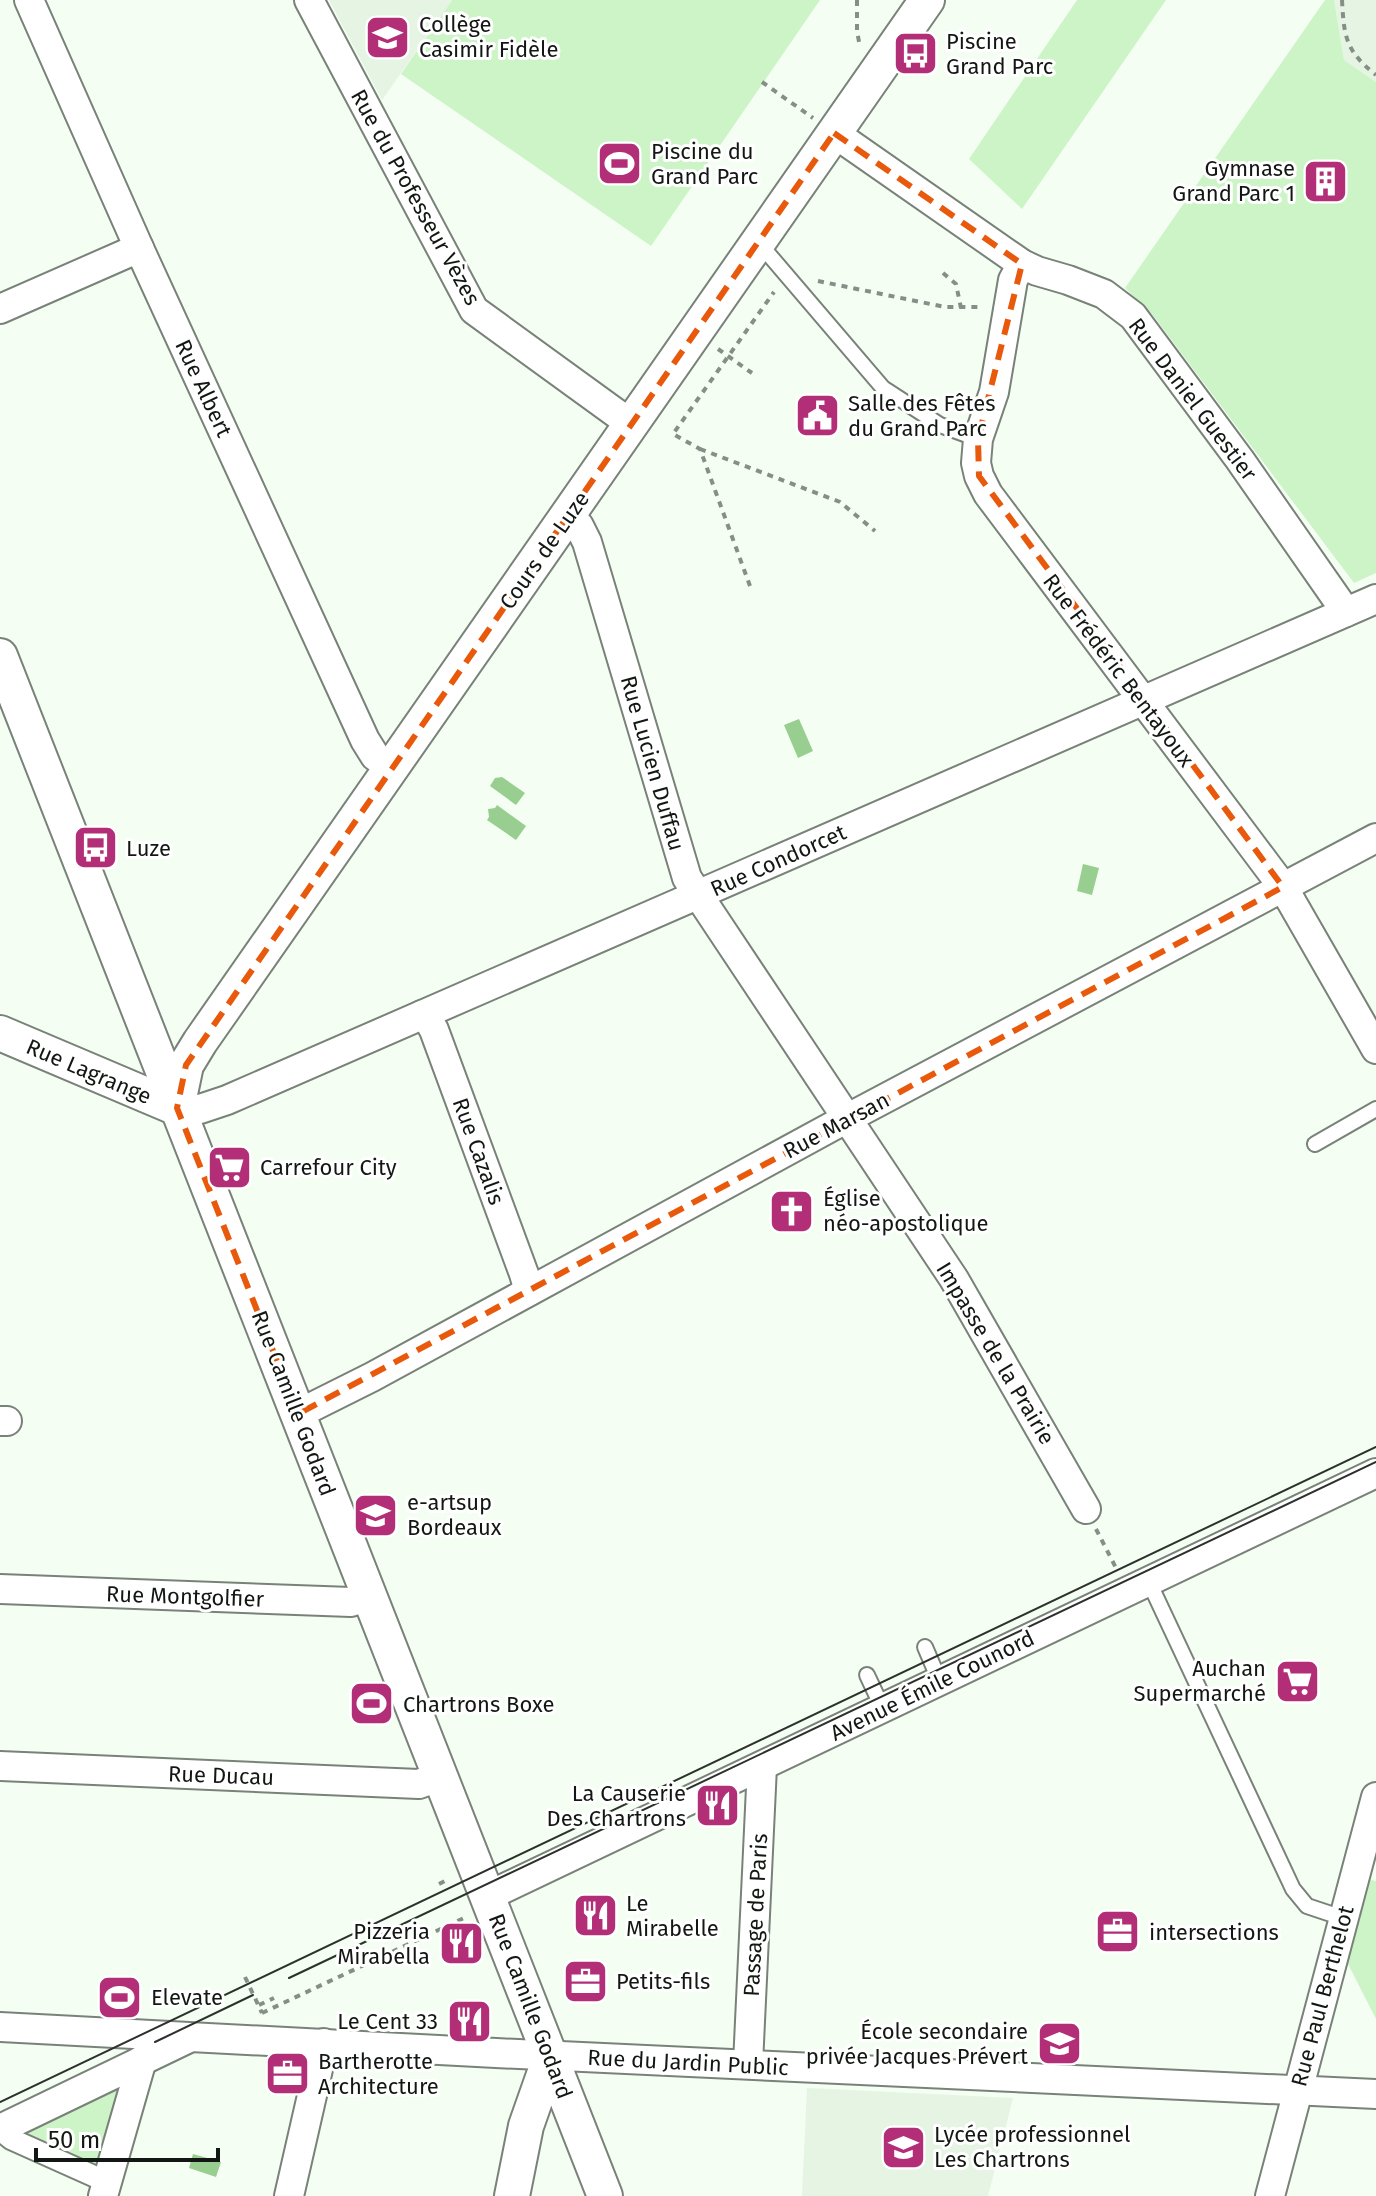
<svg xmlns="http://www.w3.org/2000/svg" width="1376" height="2196" font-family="'Fira Sans',sans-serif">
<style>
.built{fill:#e5f4e3}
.green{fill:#cdf4c7}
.water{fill:#98ce8f}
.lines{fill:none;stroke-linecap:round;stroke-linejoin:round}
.service-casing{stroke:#798278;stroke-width:18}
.pedestrian-casing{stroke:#798278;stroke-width:24}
.minor-casing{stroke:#798278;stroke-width:32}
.tertiary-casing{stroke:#798278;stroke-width:38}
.path{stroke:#878e87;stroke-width:4;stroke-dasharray:6 6;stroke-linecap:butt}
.service{stroke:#fff;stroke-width:14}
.pedestrian{stroke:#fff;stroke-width:20}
.minor{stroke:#fff;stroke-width:28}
.tertiary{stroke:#fff;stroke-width:34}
.tram{stroke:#2c312c;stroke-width:2}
.marked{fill:none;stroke:#e8590c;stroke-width:6;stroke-dasharray:16 10;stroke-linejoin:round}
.labels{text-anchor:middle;stroke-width:6;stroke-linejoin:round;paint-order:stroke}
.poi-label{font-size:22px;fill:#131713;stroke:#fff;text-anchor:start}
.street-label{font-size:22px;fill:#131713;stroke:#fff}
</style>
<rect width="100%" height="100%" fill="#f4fef3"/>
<g class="built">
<polygon points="329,0 452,0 382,100"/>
<polygon points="1334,0 1376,0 1376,82 1344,60"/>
<polygon points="807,2088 1013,2098 988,2196 802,2196"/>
</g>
<g class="green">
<polygon points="452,0 820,0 651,246 401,74"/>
<polygon points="1077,0 1166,0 1022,209 969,159"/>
<polygon points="1325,0 1334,0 1344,60 1376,82 1376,573 1354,583 1152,314 1125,288"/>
<polygon points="1370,1880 1376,1881 1376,2019 1347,1962"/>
<polygon points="119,2087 123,2094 101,2173 14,2132"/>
</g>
<g class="water">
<polygon points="799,719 813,751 798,758 784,725"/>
<polygon points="502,777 525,793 516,805 490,786 495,778"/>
<polygon points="497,805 526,826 516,840 487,820 489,817 488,809 495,808"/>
<polygon points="1083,864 1099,868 1092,895 1077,891"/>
<polygon points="193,2154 221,2162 216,2177 189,2168"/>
</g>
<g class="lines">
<defs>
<g id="service">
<polyline points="759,243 883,388 940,425 978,439"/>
<polyline points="1315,1144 1376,1109"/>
<polyline points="1149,1582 1293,1889 1307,1906 1343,1918"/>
<polyline points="925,1647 940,1682"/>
<polyline points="867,1675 883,1709"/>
</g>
<polyline id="pedestrian" points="0,2130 11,2139 107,2182"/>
<g id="minor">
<polyline points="29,0 139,248 365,740 375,756 391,768"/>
<polyline points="309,0 474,310 631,424"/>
<polyline points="834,133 1022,264 1037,271 1068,280 1104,294 1133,316 1240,460 1346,612"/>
<polyline points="1022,264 1013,280 994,392 978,439 976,463 979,476 988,494 1283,887 1376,1049"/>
<polyline points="0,309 139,248"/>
<polyline points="569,514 579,526 587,542 687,878 954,1279 1086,1509"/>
<polyline points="422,1015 429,1021 434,1030 524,1274 529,1291"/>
<polyline points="177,1108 200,1109 227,1100 1376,599"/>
<polyline points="298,1414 372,1377 831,1127 1376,838"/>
<polyline points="0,1421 7,1421"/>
<polyline points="0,1589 351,1602 370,1596"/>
<polyline points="0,1766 419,1784 441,1776"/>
<polyline points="488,1896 1376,1473"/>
<polyline points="0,2027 496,2053 1376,2094"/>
<polyline points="748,2064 762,1766"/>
<polyline points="0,2129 187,2039"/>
<polyline points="103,2196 142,2060"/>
<polyline points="289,2196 324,2043"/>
<polyline points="1270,2196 1376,1797"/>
</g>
<g id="tertiary">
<polyline points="0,656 605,2196"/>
<polyline points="0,1033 177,1108"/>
<polyline points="177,1108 186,1065 200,1042 927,0"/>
<polyline points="512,2196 526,2126 551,2055"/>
</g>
</defs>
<use href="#service" class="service-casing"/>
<use href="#pedestrian" class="pedestrian-casing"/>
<use href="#minor" class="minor-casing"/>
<use href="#tertiary" class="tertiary-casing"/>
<g class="path">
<polyline points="857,0 857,31 860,47"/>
<path d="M1342,0C1344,38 1346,51 1376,75"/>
<polyline points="762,82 813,118"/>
<polyline points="943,273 956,284 961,308"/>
<polyline points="818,281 945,307 982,307"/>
<polyline points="718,349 752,373"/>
<polyline points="700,449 840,502 875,531"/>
<polyline points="750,586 700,449 673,434 774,292"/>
<polyline points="1096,1529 1116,1568"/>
<polyline points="439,1884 449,1879"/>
<polyline points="245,1977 262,2013"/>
<polyline points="259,2005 274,1998"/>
<polyline points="262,2013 464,1918"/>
</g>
<use href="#service" class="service"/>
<use href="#pedestrian" class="pedestrian"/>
<use href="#minor" class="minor"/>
<use href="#tertiary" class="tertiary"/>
<g class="tram">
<polyline points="289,1978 1376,1462"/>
<polyline points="155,2042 253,1995"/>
<polyline points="0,2102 1376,1447"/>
</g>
</g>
<path class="marked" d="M834,133L1022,264L978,439L979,476L1283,887L298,1414L177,1108L186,1065Z"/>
<defs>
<symbol id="school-square" viewBox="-11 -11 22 22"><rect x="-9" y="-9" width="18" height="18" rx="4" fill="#b22f78" stroke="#fff"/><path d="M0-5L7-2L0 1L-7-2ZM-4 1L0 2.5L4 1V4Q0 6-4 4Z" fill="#fff"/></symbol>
<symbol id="bus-square" viewBox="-11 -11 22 22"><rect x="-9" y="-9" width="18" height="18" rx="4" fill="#b22f78" stroke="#fff"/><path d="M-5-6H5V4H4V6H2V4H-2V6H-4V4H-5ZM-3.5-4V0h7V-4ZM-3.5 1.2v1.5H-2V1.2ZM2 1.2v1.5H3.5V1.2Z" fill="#fff"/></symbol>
<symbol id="stadium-square" viewBox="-11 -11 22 22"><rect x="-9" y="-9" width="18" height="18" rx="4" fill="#b22f78" stroke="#fff"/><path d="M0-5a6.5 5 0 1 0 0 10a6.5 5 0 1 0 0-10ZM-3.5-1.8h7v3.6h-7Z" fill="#fff"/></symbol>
<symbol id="building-square" viewBox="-11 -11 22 22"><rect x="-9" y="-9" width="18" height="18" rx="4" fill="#b22f78" stroke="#fff"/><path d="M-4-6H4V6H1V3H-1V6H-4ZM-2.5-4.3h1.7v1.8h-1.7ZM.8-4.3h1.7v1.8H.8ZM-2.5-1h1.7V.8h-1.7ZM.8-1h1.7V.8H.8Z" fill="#fff"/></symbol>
<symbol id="civic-square" viewBox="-11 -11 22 22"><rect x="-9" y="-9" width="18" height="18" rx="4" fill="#b22f78" stroke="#fff"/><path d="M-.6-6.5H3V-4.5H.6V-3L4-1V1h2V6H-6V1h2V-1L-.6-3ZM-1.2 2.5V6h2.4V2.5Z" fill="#fff"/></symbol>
<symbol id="supermarket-square" viewBox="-11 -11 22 22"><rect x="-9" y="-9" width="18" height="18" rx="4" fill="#b22f78" stroke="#fff"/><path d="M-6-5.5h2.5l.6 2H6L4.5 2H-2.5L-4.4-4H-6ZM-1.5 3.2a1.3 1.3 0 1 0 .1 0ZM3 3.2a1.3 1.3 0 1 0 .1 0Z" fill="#fff"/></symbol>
<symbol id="church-square" viewBox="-11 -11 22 22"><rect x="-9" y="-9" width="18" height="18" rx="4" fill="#b22f78" stroke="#fff"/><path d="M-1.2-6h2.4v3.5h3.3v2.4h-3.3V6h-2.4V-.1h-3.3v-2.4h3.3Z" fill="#fff"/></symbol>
<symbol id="university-square" viewBox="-11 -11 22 22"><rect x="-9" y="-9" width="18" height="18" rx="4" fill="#b22f78" stroke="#fff"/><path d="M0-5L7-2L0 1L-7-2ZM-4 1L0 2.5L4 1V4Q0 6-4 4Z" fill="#fff"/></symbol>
<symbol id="restaurant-square" viewBox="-11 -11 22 22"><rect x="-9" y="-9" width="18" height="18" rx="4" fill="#b22f78" stroke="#fff"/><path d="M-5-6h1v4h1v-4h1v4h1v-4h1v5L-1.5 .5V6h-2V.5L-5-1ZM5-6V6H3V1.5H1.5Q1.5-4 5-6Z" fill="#fff"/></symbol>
<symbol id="office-square" viewBox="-11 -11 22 22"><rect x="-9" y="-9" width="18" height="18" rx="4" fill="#b22f78" stroke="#fff"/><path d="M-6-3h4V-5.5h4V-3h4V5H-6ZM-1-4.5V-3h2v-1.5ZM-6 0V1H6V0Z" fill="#fff"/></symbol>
</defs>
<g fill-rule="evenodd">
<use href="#school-square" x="362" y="12" width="51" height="51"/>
<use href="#bus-square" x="890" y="28" width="51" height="51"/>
<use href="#stadium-square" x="594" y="138" width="51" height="51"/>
<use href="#building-square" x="1300" y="156" width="51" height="51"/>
<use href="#civic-square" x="792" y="390" width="51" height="51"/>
<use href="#bus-square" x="70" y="822" width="51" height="51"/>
<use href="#supermarket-square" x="204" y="1142" width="51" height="51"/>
<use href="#church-square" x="766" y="1186" width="51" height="51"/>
<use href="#university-square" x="350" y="1490" width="51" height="51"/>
<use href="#supermarket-square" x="1272" y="1656" width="51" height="51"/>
<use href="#stadium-square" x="346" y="1678" width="51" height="51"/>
<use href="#restaurant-square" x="692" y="1780" width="51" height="51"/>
<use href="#restaurant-square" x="570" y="1890" width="51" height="51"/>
<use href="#office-square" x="1092" y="1906" width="51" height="51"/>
<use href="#restaurant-square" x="436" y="1918" width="51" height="51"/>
<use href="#office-square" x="560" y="1956" width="51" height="51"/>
<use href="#stadium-square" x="94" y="1972" width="51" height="51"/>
<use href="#restaurant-square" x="444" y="1996" width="51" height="51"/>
<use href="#school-square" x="1034" y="2018" width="51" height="51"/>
<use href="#office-square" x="262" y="2048" width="51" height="51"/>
<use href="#school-square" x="878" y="2122" width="51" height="51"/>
</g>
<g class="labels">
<g class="poi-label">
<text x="419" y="32">Collège<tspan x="419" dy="25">Casimir Fidèle</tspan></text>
<text x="946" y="49">Piscine<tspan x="946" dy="25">Grand Parc</tspan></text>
<text x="651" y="159">Piscine du<tspan x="651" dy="25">Grand Parc</tspan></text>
<text x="1295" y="176" text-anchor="end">Gymnase<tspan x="1295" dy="25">Grand Parc 1</tspan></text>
<text x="848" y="411">Salle des Fêtes<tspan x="848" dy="25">du Grand Parc</tspan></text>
<text x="126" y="856">Luze</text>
<text x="260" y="1175">Carrefour City</text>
<text x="823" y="1206">Église<tspan x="823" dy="25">néo-apostolique</tspan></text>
<text x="407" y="1510">e-artsup<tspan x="407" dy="25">Bordeaux</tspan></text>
<text x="1266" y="1676" text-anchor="end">Auchan<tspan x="1266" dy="25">Supermarché</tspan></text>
<text x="403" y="1712">Chartrons Boxe</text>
<text x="686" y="1801" text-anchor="end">La Causerie<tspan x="686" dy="25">Des Chartrons</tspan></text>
<text x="626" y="1911">Le<tspan x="626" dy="25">Mirabelle</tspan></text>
<text x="430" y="1939" text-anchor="end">Pizzeria<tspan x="430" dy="25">Mirabella</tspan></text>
<text x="1149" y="1940">intersections</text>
<text x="616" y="1989">Petits-fils</text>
<text x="151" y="2005">Elevate</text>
<text x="438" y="2029" text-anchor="end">Le Cent 33</text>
<text x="1028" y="2039" text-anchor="end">École secondaire<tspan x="1028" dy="25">privée Jacques Prévert</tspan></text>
<text x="318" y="2069">Bartherotte<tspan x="318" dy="25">Architecture</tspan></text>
<text x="934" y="2142">Lycée professionnel<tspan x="934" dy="25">Les Chartrons</tspan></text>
</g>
<g class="street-label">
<text transform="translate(416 197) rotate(61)" y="8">Rue du Professeur Vèzes</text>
<text transform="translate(204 388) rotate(65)" y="8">Rue Albert</text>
<text transform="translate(1193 399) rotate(53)" y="8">Rue Daniel Guestier</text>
<text transform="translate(544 550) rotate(-55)" y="8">Cours de Luze</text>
<text transform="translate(1119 670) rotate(53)" y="8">Rue Frédéric Bentayoux</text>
<text transform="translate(653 763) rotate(74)" y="8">Rue Lucien Duffau</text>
<text transform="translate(778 860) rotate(-24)" y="8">Rue Condorcet</text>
<text transform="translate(89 1071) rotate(23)" y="8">Rue Lagrange</text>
<text transform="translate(836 1125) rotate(-28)" y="8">Rue Marsan</text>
<text transform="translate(479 1151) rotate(70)" y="8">Rue Cazalis</text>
<text transform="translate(996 1353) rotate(59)" y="8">Impasse de la Prairie</text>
<text transform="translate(294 1403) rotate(69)" y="8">Rue Camille Godard</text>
<text transform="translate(185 1596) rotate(2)" y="8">Rue Montgolfier</text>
<text transform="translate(932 1685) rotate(-26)" y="8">Avenue Émile Counord</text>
<text transform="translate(221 1775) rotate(2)" y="8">Rue Ducau</text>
<text transform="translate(755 1915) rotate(-87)" y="8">Passage de Paris</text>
<text transform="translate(1322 1996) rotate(-75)" y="8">Rue Paul Berthelot</text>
<text transform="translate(531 2006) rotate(69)" y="8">Rue Camille Godard</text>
<text transform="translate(688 2062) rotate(3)" y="8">Rue du Jardin Public</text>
</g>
</g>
<path d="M36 2148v12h182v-12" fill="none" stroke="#131713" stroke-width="4"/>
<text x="48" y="2148" font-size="24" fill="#131713" stroke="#ffffff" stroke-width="6" paint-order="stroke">50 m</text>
</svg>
